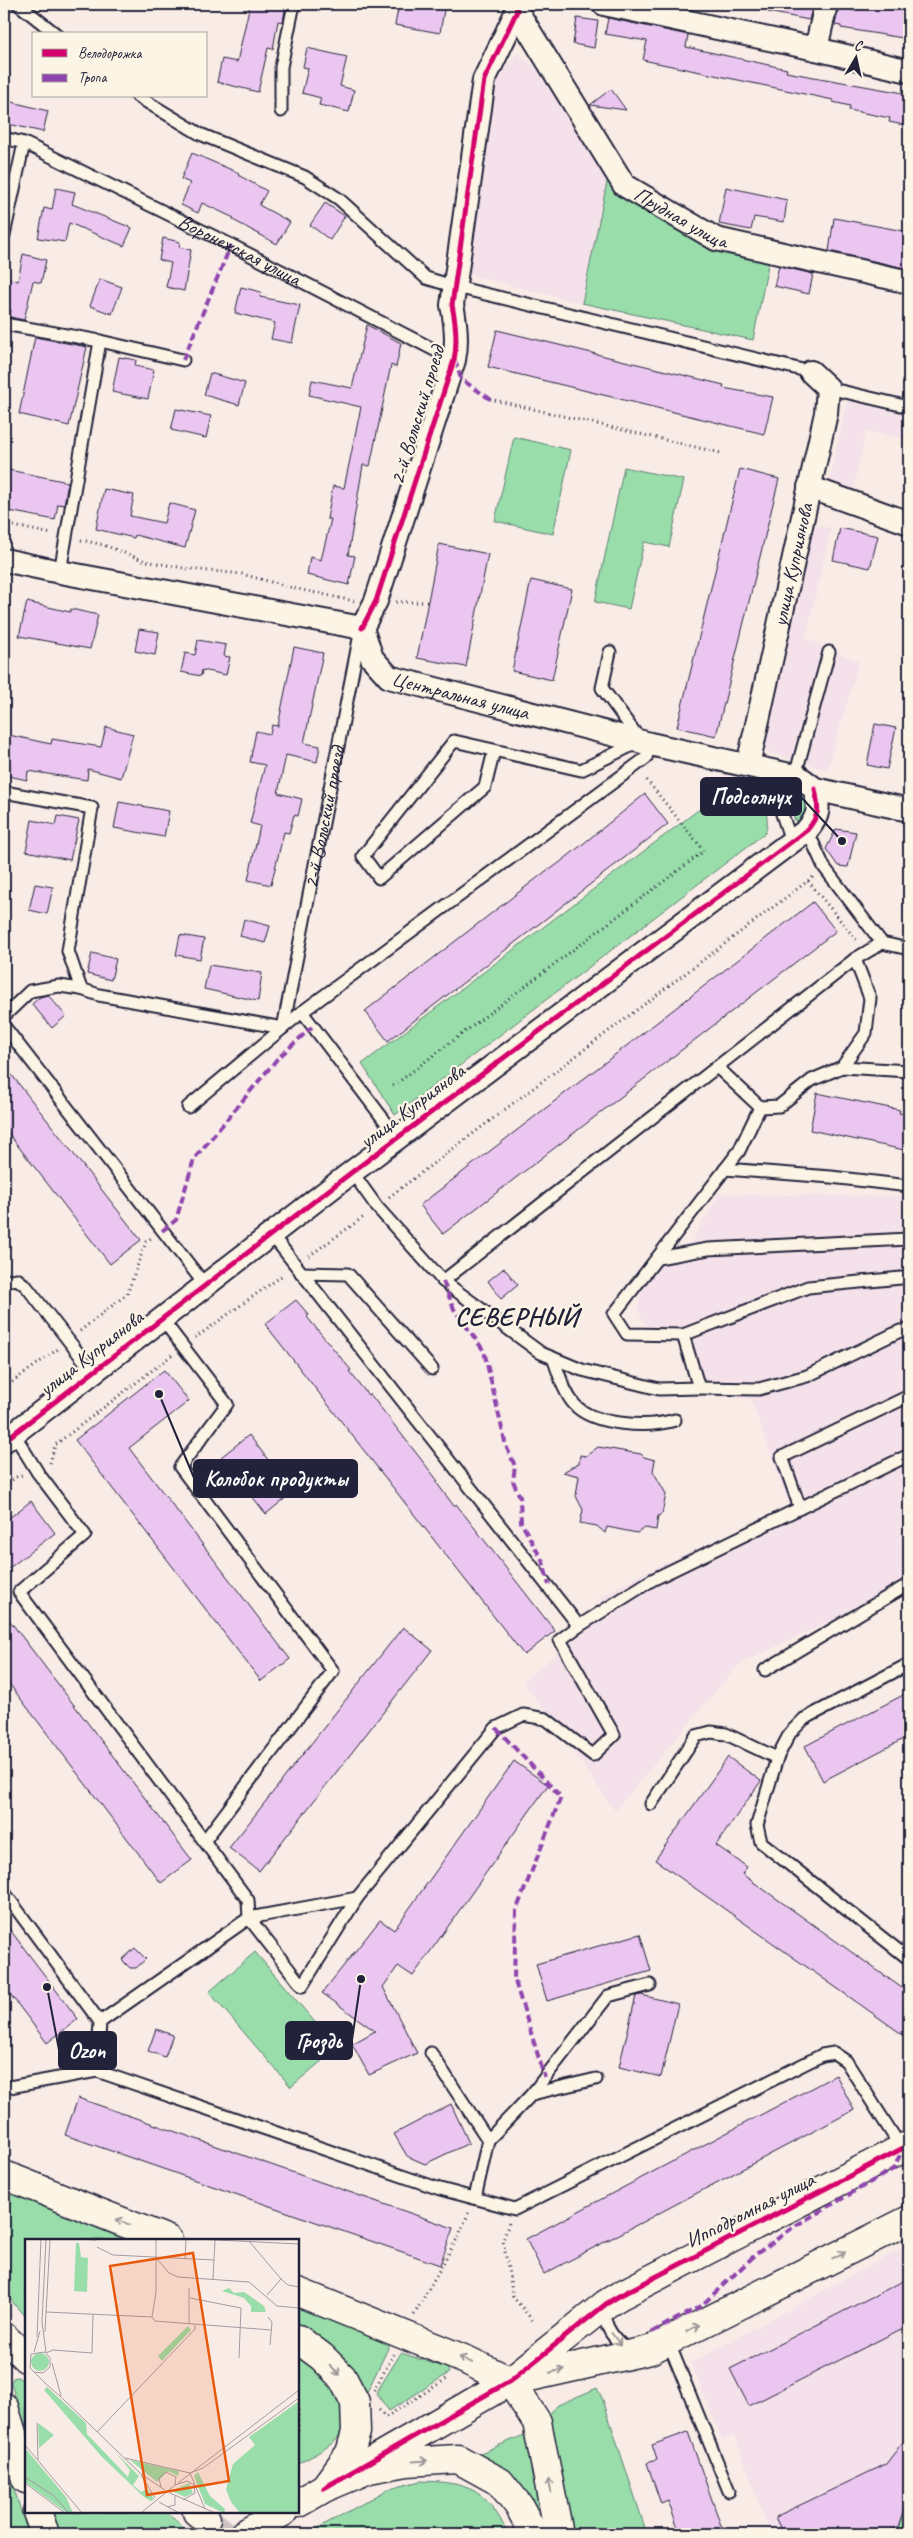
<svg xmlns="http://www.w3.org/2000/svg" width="913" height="2538" font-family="Caveat,sans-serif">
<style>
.built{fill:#f5e1ea}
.green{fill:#98ddaa;stroke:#5d8072}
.building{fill:#ebc6f1;stroke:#22223b}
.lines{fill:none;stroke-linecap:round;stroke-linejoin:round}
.primary-tunnel{stroke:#cec4c5;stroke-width:28;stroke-dasharray:28 14;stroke-linecap:butt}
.service-casing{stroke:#22223b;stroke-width:15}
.minor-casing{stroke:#22223b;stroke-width:26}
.tertiary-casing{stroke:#22223b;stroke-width:31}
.primary-casing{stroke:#22223b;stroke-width:31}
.path{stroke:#22223b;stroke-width:3;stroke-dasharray:1 4;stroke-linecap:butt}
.service{stroke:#fcf5e5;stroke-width:11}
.minor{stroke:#fcf5e5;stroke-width:22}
.tertiary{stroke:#fcf5e5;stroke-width:28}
.primary{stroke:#fcf5e5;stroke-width:28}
.quiet{stroke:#8e44ad;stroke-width:4;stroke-dasharray:8 4;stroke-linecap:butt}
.cycleway-casing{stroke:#fcf5e5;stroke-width:8}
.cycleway{stroke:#d6006c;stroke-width:5}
.oneway{stroke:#9a9698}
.labels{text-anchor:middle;stroke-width:4.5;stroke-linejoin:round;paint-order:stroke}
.street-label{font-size:21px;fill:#22223b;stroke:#fcf5e5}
.district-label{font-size:26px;font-weight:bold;letter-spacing:1px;fill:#22223b;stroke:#fcf5e5}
.inset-road{fill:none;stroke:#a39ba2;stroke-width:1}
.view{fill:#e8590c;fill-opacity:0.15;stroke:#e8590c;stroke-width:2.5}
.inset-edge{fill:none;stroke:#22223b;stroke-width:2.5}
.leader{fill:none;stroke:#22223b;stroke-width:2}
.callout-dot{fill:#22223b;stroke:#fcf5e5;stroke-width:2}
.callout{fill:#22223b;stroke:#22223b;stroke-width:2}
.callout-label{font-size:22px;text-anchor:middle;font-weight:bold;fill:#fff}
</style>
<rect width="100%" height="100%" fill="#f9ece7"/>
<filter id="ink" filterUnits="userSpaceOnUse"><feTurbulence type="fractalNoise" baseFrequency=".02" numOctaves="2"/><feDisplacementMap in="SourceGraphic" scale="10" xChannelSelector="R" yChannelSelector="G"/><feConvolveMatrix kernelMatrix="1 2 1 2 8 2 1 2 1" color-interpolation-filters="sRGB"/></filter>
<g filter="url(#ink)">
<g class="built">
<polygon points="517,53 541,73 554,89 609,173 582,303 476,277 466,270 464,261 496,79"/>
<polygon points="847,401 909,415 909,440 866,431 853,490 828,485"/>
<polygon points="811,524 831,528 806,638 859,662 827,770 756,748"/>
<polygon points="719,1194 909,1196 909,1583 738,1665 615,1811 523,1681 608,1612 600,1597 639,1575 790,1508 751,1399 698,1394 681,1340 654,1342 638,1310 644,1269 690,1244"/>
<polygon points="909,2244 909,2493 896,2534 770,2534 735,2436 722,2440 691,2363"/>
</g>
<g class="green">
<polygon points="609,173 769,260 753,340 582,303"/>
<polygon points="514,437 571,450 553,534 495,521"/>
<polygon points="624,467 684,480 669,547 644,542 629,609 595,602"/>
<polygon points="783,777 811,798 802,821 795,820 779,784"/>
<path d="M738,780L751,782C761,795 772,816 765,833L395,1115L362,1064Z"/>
<polygon points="255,1952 337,2048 291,2087 209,1992"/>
<polygon points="4,2182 148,2240 26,2240 26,2318 4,2292"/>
<polygon points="298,2301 392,2340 367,2392 351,2370 298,2327"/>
<polygon points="401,2353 447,2368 449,2373 389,2411 376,2393"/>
<path d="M298,2355C320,2371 350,2396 343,2425C342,2431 338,2439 334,2442C323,2451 309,2457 298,2465Z"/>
<polygon points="18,2377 26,2384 26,2432 11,2383 13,2378"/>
<polygon points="597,2388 603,2400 647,2534 565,2534 546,2424 550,2412 558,2405"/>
<polygon points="534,2431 545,2531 538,2511 509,2473 478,2454"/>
<polygon points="11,2479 28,2534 4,2534 4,2483"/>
<path d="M420,2481C468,2482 487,2489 508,2534H307L389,2489Z"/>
<polygon points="909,2493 909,2534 896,2534"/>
<polygon points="55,2512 166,2512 191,2534 57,2534"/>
</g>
<g class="building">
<polygon points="250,4 286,4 283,22 278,21 273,49 268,48 258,92 217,82 222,59 237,62"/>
<polygon points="399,4 445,4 440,33 395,25"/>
<polygon points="666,4 694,4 693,9"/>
<polygon points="768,4 813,4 809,20 768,12"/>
<polygon points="857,4 909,4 909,39 841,28 841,26 835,25 839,7 856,11"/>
<polygon points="577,18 598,21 594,48 573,44"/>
<polygon points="608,18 688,35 686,47 787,69 786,72 909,94 909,126 889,122 890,118 849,110 850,106 833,102 833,100 643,60 647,41 605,34"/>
<polygon points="307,48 347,57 340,86 354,90 349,112 319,105 321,98 302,93 308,68 303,67"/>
<polygon points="611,89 626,110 590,105"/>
<polygon points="4,100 48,111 43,132 4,123"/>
<polygon points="192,153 239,173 238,175 267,191 259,205 290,222 277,244 233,220 234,218 202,203 198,213 181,205 190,183 181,179"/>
<polygon points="726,187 787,200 784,222 754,217 751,230 719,224"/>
<polygon points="56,188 75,192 72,204 132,228 124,246 69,223 65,242 38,238 44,208 52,210"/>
<polygon points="325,203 345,216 330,240 310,225"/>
<polygon points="834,218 909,232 909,269 829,251"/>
<polygon points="163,238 180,242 179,247 191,250 184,291 166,287 171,263 159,260"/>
<polygon points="23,254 46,260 41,283 33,281 24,320 10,317 11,310 4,308 4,277 18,281"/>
<polygon points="779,266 813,274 809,294 774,286"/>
<polygon points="100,279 122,287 112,314 90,306"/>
<polygon points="241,287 261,292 260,297 300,305 292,343 271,339 275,323 235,313"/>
<polygon points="367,325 401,343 396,367 391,365 370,466 363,465 348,555 355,556 349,585 307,575 310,557 321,560 331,519 327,519 333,486 344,488 361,407 309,395 312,380 352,388"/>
<polygon points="497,330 724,385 723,388 773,397 764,434 488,367"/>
<polygon points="35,337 87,347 69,426 19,414"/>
<polygon points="119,357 136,360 135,366 154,370 148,399 112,392"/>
<polygon points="210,373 245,383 239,405 204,395"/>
<polygon points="176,409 211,416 206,438 171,430"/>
<polygon points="4,469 68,482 64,505 58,504 55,520 4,510"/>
<polygon points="740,469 779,479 716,736 677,727"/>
<polygon points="104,489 134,495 130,516 164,523 169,503 195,510 185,548 135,535 134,538 96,529"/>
<polygon points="840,528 878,536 870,568 833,560"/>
<polygon points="439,544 488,554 466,667 417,658"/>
<polygon points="531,580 572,589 552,680 512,671"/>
<polygon points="27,602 70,612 71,609 98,615 90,649 19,636"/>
<polygon points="139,629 159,632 155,655 135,651"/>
<polygon points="198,640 226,645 224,656 230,657 226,675 202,670 201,676 181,672 185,653 195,655"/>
<polygon points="294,647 323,653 304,743 320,746 317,762 286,755 278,793 302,799 298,816 294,815 289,833 284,832 271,885 248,880 260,826 250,823 265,765 250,762 256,731 270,734 272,725 278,726"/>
<polygon points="875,724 896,728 887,769 867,765"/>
<polygon points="106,727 133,734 121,778 88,769 87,780 28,771 27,780 4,775 4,734 51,744 52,739 101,747"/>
<polygon points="645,794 668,824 388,1041 365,1011 550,868 551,869 563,860"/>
<polygon points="119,802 169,811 164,837 114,828"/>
<polygon points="58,816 79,820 70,860 26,851 32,820 56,825"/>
<polygon points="836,829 856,832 848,867 838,866 826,849"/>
<polygon points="35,884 53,887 47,914 29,910"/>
<polygon points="813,902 836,931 443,1234 420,1205"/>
<polygon points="244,919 270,926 265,943 240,936"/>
<polygon points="180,935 204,939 200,959 176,955"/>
<polygon points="92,953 116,959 111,980 87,974"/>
<polygon points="209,965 262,973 258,1001 204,989"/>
<polygon points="48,995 66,1016 52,1028 32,1004 40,997"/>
<polygon points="4,1065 141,1240 110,1264 4,1128"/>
<polygon points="817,1093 900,1110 899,1113 909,1115 909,1151 810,1130"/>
<polygon points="504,1268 518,1285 501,1299 488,1281"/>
<polygon points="296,1300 309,1315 307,1317 351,1370 349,1371 368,1395 370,1394 438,1481 436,1482 454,1506 456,1504 555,1631 524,1655 265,1324"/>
<polygon points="164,1370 189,1401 129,1448 290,1659 261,1681 75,1440"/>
<polygon points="249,1435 293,1492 266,1514 221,1457"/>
<polygon points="598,1447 641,1454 644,1457 655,1460 653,1471 666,1494 662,1514 658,1516 656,1530 645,1528 637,1533 607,1527 605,1533 597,1526 580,1523 583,1510 576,1496 579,1476 563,1472 579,1463 580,1455 586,1456"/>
<polygon points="31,1501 55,1533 4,1572 4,1522"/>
<polygon points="4,1613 192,1860 161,1883 4,1677"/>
<polygon points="403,1627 432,1650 259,1871 229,1848"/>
<polygon points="909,1692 909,1736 823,1781 805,1746"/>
<polygon points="728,1757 761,1781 716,1845 747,1867 742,1874 909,1993 909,2039 655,1860"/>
<polygon points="514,1761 548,1785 413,1976 398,1966 383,1987 417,2053 369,2075 352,2044 375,2031 322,1993 380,1920 394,1930"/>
<polygon points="4,1922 78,2019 47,2043 4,1986"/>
<polygon points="640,1934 651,1971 547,2001 536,1964"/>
<polygon points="135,1948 146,1959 136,1968 130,1968 122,1960"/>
<polygon points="641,1995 678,2004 661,2077 619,2067 636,1996"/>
<polygon points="156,2029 173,2035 165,2057 148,2051"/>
<polygon points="836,2075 854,2110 544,2274 526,2239"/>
<polygon points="78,2098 453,2228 440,2265 65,2135"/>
<polygon points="451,2104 469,2143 425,2164 407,2156 394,2134"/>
<polygon points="909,2278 909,2325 749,2406 730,2369"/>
<polygon points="688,2432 724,2534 680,2534 668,2501 661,2504 647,2463 657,2460 652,2445"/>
<polygon points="909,2434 909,2493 898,2527 881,2534 783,2534 775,2517 886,2464"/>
</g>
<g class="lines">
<polyline class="primary-tunnel" points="206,2519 224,2534"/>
<defs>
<g id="service">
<polyline points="18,4 56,34"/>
<polyline points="137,96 200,134 305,177 339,199 426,278 456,287 811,372"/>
<polyline points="281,111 281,67 294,4"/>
<path id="s1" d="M4,138L24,143L231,245L454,360"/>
<polyline points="4,235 24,143"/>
<polyline points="4,324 100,341 183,360"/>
<polyline points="828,388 909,407"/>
<polyline points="60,572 100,341"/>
<polyline points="494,751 485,787 379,878 363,856 454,741 581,770 641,741 602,688 610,652"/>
<polyline points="767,769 791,841"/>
<polyline points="795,776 829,652"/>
<path id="s2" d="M4,792L92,808L68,951L81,989L99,995L283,1028L360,634"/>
<polyline points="882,943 909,949"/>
<polyline points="4,1016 30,991 59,986 81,989"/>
<polyline points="4,1026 205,1285"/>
<polyline points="717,1067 760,1107 779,1106 812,1080 842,1067 866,1033 870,998 855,959"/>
<polyline points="842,1067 909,1071"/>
<polyline points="188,1107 302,1012"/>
<polyline points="397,1137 302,1012 646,758 650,744"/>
<polyline points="725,1169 831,1177 909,1186"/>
<polyline points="352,1172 377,1207 443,1281 855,959 882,943 824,867 807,830"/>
<polyline points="658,1258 708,1249 909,1239"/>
<polyline points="301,1273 348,1274 432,1369"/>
<polyline points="4,1281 17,1279 26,1286 93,1372"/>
<polyline points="443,1281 541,1353 582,1370 659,1389 699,1388 683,1335 808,1287 901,1278"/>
<polyline points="162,1319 227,1404 180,1467 333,1671 205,1840"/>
<polyline points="683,1335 627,1334 614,1314 739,1151 760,1107"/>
<path d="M553,1358C559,1373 563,1391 574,1404C593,1426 649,1428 675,1420"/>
<polyline points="699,1388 759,1389 807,1376 900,1331 909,1330"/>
<polyline points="14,1434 38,1473 85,1535 19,1592 248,1900 249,1918 357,1898"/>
<polyline points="800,1508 782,1457 909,1396"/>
<polyline points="579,1626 652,1580 909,1455"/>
<polyline points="909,1664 804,1719 790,1733 777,1758 757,1825 761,1842 909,1959"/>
<polyline points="765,1670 909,1584"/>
<polyline points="651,1804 696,1736 711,1732 726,1734 777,1758"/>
<polyline points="4,1892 100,2022 97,2071 440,2189 515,2209 822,2055 834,2053 846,2061 902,2149"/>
<polyline points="100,2022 249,1918 302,1986 357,1898 496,1728 523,1715 546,1719 593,1755 614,1735 560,1640 579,1626 272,1235"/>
<polyline points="431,2053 488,2140 475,2198"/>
<polyline points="4,2088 97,2071"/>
<polyline points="532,2094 608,1996 650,1985"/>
<polyline points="488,2140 532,2094 596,2079"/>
<path d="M605,2308C602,2326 616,2343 631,2351"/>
<polyline points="668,2341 729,2491"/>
</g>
<g id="minor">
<polyline points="604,4 816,49 909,71"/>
<path id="s3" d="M517,11L624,185L716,239L909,282"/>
<polyline points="816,49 826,4"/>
<polyline points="809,487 909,523"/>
<polyline points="4,560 60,572 362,628"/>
<path d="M362,628L376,601L454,360C458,341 456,324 452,305L484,80L517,11L516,4"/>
<path id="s4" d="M362,628L372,658L389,677L650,744L799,777L815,789L909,810"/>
<path id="s5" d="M748,765L826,413L828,388L811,372"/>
<path d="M4,1441L352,1172L807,830C820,815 819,808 815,789"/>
</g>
<g id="tertiary">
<polyline points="4,2175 168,2240"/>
<polyline points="298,2292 466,2360 510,2381 537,2422 559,2534"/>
<polyline points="516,2380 650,2350 909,2220"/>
<polyline points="356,2470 510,2381 606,2304 619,2296 909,2145"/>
</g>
<g id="primary">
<polyline points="4,2337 26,2358"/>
<polyline points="298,2339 322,2357 342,2377 355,2402 356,2432 350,2453 325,2487"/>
<polyline points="4,2407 26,2479"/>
<polyline points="298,2503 324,2488 369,2469 407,2462 458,2459 500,2482 519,2506 534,2534"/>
<polyline points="37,2512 45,2534"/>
<polyline points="197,2512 206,2519"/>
<polyline points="244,2534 283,2512"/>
</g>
</defs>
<use href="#service" class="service-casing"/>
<use href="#minor" class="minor-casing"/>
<use href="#tertiary" class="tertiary-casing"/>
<use href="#primary" class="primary-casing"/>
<g class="path">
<polyline points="490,399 721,453"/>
<polyline points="4,524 52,534"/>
<polyline points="81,540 104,545 145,561 189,569 242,574 293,588 354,601"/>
<polyline points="396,602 428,602"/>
<polyline points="808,881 858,942"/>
<polyline points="393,1086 704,851 645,778"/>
<polyline points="389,1197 813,877"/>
<polyline points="309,1256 365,1216"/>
<polyline points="80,1331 127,1294 146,1242 151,1238"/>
<polyline points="195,1338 283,1275"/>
<polyline points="4,1388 58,1349"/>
<polyline points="50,1463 55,1445 172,1355"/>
<polyline points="4,1486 16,1477 22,1475"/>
<polyline points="509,2223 503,2240 513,2297 535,2323"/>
<polyline points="414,2315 458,2237 469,2212"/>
<polyline points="374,2390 394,2354"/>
<polyline points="298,2400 298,2431"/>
<polyline points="379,2410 386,2417 448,2378"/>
</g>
<use href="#service" class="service"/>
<use href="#minor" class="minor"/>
<use href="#tertiary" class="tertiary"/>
<use href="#primary" class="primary"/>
<g class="quiet">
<polyline points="183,360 231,245"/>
<polyline points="455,360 461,379 490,399"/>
<polyline points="162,1231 176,1220 194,1159 277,1059 312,1027"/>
<polyline points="443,1281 454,1309 484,1351 506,1446 515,1466 513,1481 520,1497 521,1522 543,1562 549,1585"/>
<polyline points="496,1728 561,1797 516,1911 514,1978 545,2078"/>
<polyline points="652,2332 701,2306 755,2255 795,2226 893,2169 902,2151"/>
</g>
<defs>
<g id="cycleway">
<path d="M362,628L376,601L454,360C458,341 456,324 452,305L484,80L517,11L516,4"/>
<path d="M4,1441L352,1172L807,830C820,815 819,808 815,789"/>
<polyline points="324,2488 510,2381 606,2304 619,2296 909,2145"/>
</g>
</defs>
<use href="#cycleway" class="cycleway-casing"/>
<use href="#cycleway" class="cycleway"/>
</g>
<defs><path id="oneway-shaft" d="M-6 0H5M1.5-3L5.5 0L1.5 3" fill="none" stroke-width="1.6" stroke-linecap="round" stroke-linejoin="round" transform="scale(1.25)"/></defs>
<g class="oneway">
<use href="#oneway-shaft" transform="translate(123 2222) rotate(-158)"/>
<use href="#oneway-shaft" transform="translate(839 2255) rotate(-27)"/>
<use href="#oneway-shaft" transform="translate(693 2328) rotate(-27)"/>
<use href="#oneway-shaft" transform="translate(616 2339) rotate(53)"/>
<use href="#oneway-shaft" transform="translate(466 2360) rotate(-156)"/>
<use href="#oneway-shaft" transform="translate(335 2370) rotate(44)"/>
<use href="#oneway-shaft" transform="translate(557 2371) rotate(-13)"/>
<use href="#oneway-shaft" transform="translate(420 2461) rotate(-4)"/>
<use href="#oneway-shaft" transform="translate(550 2486) rotate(-100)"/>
</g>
</g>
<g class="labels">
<g class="street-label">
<text dy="7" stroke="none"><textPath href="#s3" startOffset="270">Прудная улица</textPath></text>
<text dy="7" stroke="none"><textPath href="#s1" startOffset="261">Воронежская улица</textPath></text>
<text transform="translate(417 415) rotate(-73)" y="7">2-й Вольский проезд</text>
<text dy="7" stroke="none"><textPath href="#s5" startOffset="205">улица Куприянова</textPath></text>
<text dy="7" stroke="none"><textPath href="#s4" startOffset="131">Центральная улица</textPath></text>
<text dy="7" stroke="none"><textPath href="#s2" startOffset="695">2-й Вольский проезд</textPath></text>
<text transform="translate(412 1106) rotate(-37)" y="7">улица Куприянова</text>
<text transform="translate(91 1353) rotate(-38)" y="7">улица Куприянова</text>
<text transform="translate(750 2210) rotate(-27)" y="7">Ипподромная улица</text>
</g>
<g class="district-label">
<text x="517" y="1325">СЕВЕРНЫЙ</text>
</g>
</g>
<g transform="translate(25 2239)">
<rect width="274" height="274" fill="#f9ece7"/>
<path d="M51,4H54L56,18L63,19L62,53L49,52ZM204,49L209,54L219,53L225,57L239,67L241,73H226V67L219,59L197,52ZM163,87L166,91L137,122L133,117ZM6 123a9 9 0 1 1 18 0a9 9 0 1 1-18 0ZM22,148L61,184L62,195L103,238L105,231L91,214L114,237L108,246L116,253L122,250L129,260L126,262L119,258L77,218L19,151ZM274,162V274H215L206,263L201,250L208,225L230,206L224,198ZM13,184L29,196L14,209ZM0,209L41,258L48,274H42L0,243ZM105,221L154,232L153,237L143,232L132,243ZM173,233L185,257L200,270L199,274L180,265L169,237ZM164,244L168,254L160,258L147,252Z" fill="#98ddaa"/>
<path class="inset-road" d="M50,0L71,1M170,0L274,5M224,2L256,40L263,46L274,48M72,8L88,16L189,21M160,19L161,0M132,20L144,34L153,38L224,43L252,67L274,69M188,40L190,1M242,56L256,40M165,59L216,69L214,119M21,73L127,78L130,82L246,91M127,78L131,53V0M243,78L247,83L245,106M164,85V49M20,93L25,0M12,98L16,0M9,113L15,92M21,113L17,83L21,0M21,114L28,111L67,114L68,75M27,124L36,157M9,133L18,134L25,128V119L20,113L6,115L5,129L21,145L36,158L116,235L140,251M12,184L13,221M72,193L170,90V86M0,206L57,274M100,219L165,234L178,229L274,159M165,234L180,270M116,236L130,259M0,238L29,257L44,274M0,244L40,274M153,244L274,151M136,248L134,239L141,233L151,238L150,246M145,254L190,274M134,263L154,274M142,268L150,266V257M116,274L150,246L162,242L169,246L170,254L158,261"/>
<path class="view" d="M168,14L204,242L122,256L85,27Z"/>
<rect width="274" height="274" class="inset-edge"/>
</g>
<path class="leader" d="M842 841L801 797M159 1394L194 1478M361 1979L352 2040M47 1987L59 2050"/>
<g class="callout-dot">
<circle cx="842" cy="841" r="5"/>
<circle cx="159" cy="1394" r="5"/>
<circle cx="361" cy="1979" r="5"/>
<circle cx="47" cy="1987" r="5"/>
</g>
<g class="callout">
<rect x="701" y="778" width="100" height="37" rx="5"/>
<rect x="194" y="1460" width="163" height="37" rx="5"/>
<rect x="286" y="2022" width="66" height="37" rx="5"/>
<rect x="59" y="2032" width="57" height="37" rx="5"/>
</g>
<g class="callout-label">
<text x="751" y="804">Подсолнух</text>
<text x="276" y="1486">Колобок продукты</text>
<text x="319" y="2048">Гроздь</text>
<text x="87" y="2058">Ozon</text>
</g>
<rect width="913" height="2538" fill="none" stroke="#fcf5e5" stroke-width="20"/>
<rect x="10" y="10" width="893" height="2518" fill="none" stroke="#22223b" stroke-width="2" filter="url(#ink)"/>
<rect x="32" y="32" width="175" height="65" fill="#fcf5e5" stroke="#a5a1a1"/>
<rect x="42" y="49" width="25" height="8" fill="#d6006c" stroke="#a5a1a1"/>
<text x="78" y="58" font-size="15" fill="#22223b">Велодорожка</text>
<rect x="42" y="74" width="25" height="8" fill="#8e44ad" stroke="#a5a1a1"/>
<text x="78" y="82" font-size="15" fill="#22223b">Тропа</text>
<g transform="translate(856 58) rotate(9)" stroke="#fcf5e5" stroke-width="4" paint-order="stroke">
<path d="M0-4L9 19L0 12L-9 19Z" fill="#22223b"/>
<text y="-8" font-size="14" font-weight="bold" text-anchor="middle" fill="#22223b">С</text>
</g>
</svg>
